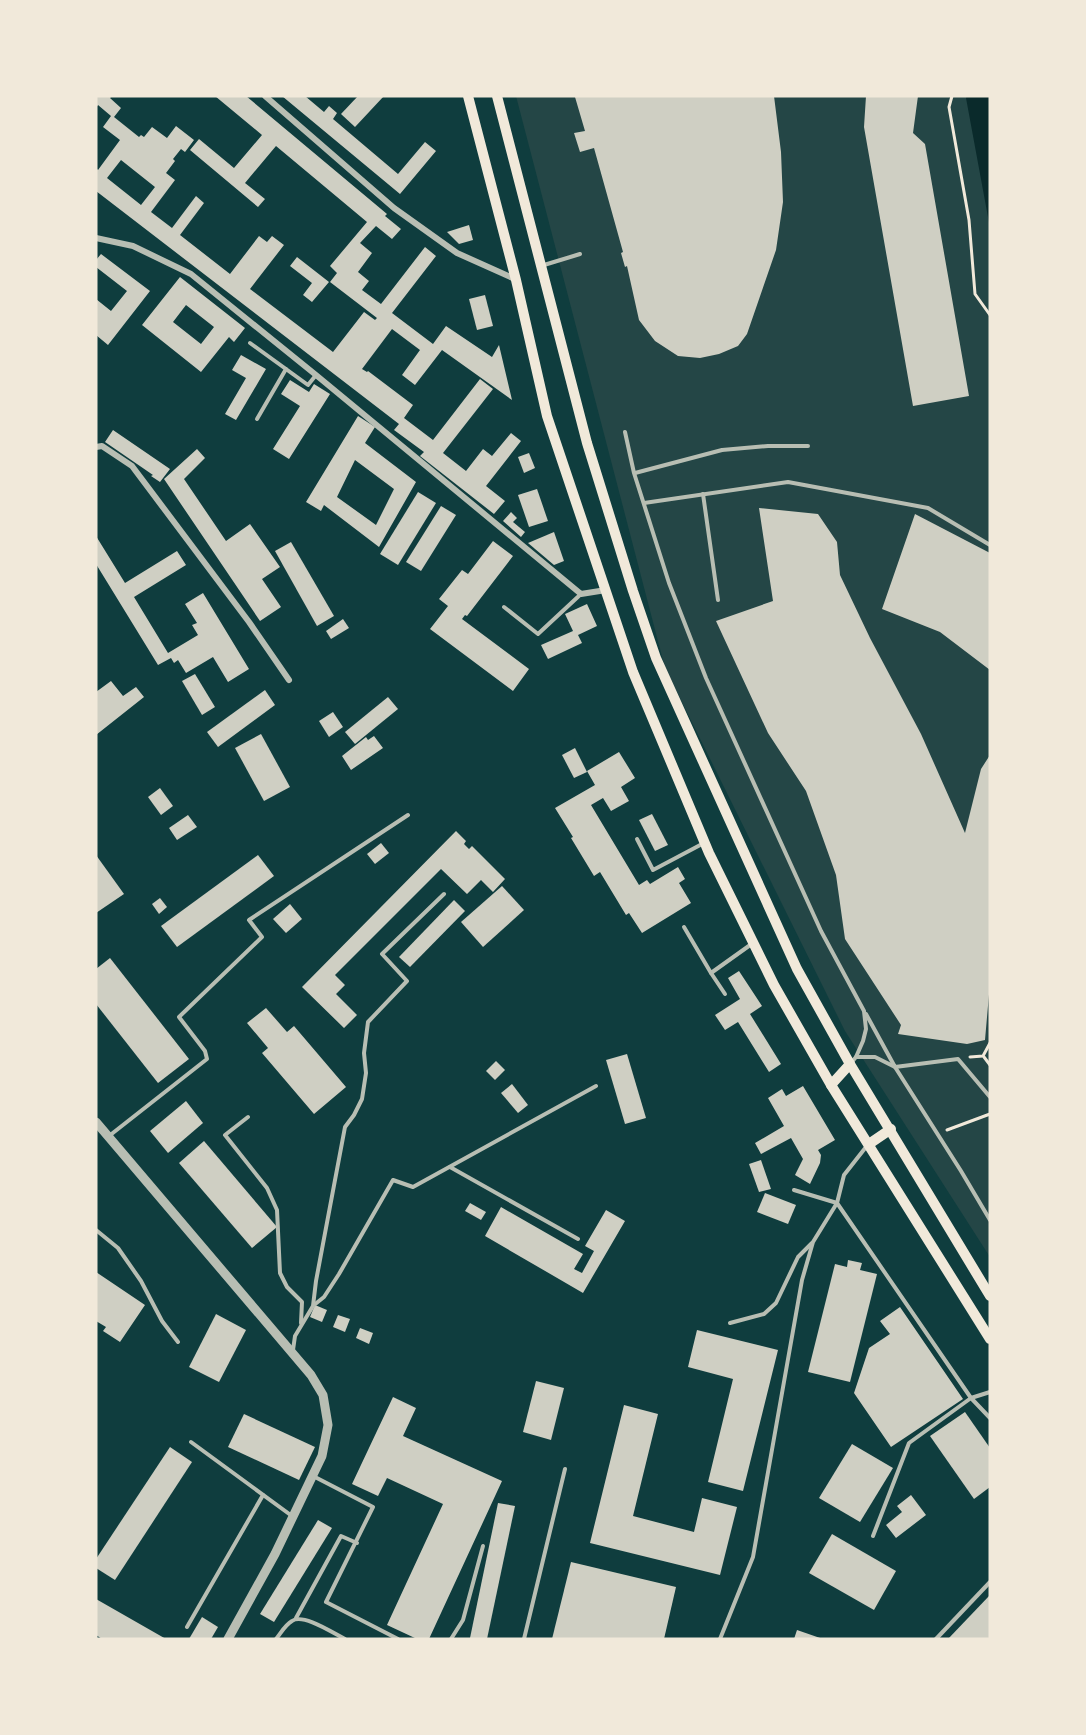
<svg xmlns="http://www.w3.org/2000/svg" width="1086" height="1735" font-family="Inter,sans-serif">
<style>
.green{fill:#244646}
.water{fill:#0a2a2b}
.building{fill:#cfcfc3;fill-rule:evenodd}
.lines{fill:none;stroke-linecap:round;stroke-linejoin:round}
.path{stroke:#f1e9da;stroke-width:3}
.service{stroke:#b8beb3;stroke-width:4}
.minor{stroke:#b8beb3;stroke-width:6}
.tertiary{stroke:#b8beb3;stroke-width:9}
.primary{stroke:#f1e9da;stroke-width:10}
</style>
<rect width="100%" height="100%" fill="#0f3d3e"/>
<polygon class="green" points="516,96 990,96 990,1257 845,1031 665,668"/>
<polygon class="water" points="967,96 990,96 990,245 990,228 966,98"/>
<g class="building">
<path d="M96,96H112L110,98L121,108L114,117L139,137L141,135L144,137L152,127L167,138L176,126L194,140L185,152L181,149L173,159L175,161L166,173L175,180L151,212L172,228L196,196L204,203L180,235L230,274L259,236L267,242L272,236L284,245L250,289L333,352L364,312L375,320L377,318L330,282L337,273L330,266L367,222L276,146L245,183L265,199L258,207L190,150L199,139L234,168L262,135L215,96H246L387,214L385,216L401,229L392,239L376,226L360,243L372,253L358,272L369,281L362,290L381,304L425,247L436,256L392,313L433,344L446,326L492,357L499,345L512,400L442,350L415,385L402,375L420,350L392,329L362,369L367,372L368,371L413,405L404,418L433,440L480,379L493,389L443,453L466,471L483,449L492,456L511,433L521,441L486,486L505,501L494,514L420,456L424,452L394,430L399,424L96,191V168L98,170L120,140L103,127L111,116L98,105L96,108ZM121,160L155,187L141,205L107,178Z"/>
<polygon points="282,96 305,96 324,112 329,106 337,113 333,119 398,174 425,142 436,151 400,194"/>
<polygon points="358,96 384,96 355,127 341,114"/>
<polygon points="577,96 774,96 781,152 783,202 776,250 747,334 738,346 719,354 700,358 678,356 655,341 639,320 627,266 625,267 621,253 623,252 594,148 580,152 574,133 585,131 575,97"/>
<polygon points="866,96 918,96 913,133 925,144 969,396 913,406 864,127"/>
<polygon points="469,225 473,240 459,244 447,232"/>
<polygon points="101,254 150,291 108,345 96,335 96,299 111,311 127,291 96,267 96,260"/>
<polygon points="297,257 329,282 312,302 303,295 312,283 290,266"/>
<path d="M180,277L245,328L234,342L229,337L201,372L142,325ZM186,305L214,327L201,344L173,322Z"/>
<polygon points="485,295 493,326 477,330 469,299"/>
<polygon points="241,355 266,369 236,420 225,414 246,378 232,370"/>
<polygon points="290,380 309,392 314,384 330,394 289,459 273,449 300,406 281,394"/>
<path d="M358,416L375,427L365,443L416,482L379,547L324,505L321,511L306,502ZM355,460L394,489L376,525L337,497Z"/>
<polygon points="113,430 170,469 160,482 151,476 153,475 105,442"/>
<polygon points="197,449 205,458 184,479 226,541 250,524 280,567 262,579 281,607 260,621 164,479"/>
<polygon points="529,453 535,468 524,473 518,457"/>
<polygon points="537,489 548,521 529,527 518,495"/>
<polygon points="418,492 436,503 398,565 380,554"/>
<polygon points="441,506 456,515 421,571 406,562"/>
<polygon points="759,508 818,514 837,542 840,575 870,638 921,734 965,833 981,769 990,755 990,983 985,1040 967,1044 898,1034 901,1025 845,939 836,875 806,791 768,733 716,621 773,601"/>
<polygon points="511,512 517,518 513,522 525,532 521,537 503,521"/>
<polygon points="915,514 990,553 990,670 940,632 882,609"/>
<polygon points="554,532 564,561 554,565 528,543"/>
<polygon points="96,536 125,583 177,551 186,565 134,597 168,653 198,635 192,625 197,623 185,604 203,593 249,669 228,682 213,657 186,673 178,660 174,663 171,658 158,665 96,564"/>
<polygon points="493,541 513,556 467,616 465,615 462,619 529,669 513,691 430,629 448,606 439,599 462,570 468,574"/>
<polygon points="291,542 334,616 317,626 275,551"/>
<polygon points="587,604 597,626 578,635 582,643 548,659 541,645 573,631 565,614"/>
<polygon points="343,619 349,628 331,639 326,631"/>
<polygon points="195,674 215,707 202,715 182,681"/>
<polygon points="111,681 123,696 136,687 144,697 96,735 96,692"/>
<polygon points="265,690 275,705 218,747 207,732"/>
<polygon points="388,697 398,709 355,744 345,732"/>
<polygon points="333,712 343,727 329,737 319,721"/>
<polygon points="261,734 290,787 264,801 235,748"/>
<polygon points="374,736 383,748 351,770 342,756 366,737 368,740"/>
<polygon points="575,748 587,772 574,778 562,755"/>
<polygon points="619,752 635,778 621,787 629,801 611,811 603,798 591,805 639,885 647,880 650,884 678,867 685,879 679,883 691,903 642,933 629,913 626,915 600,872 594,876 571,838 573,837 555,808 595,785 587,771"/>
<polygon points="160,788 173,806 161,815 148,797"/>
<polygon points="652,814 668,845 655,851 639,820"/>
<polygon points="188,815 197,827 177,840 169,828"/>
<polygon points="456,831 466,841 464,844 469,849 472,846 505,879 493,892 481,880 467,894 441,869 335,975 345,985 336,994 357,1015 344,1028 302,987"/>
<polygon points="381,843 389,853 375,864 367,854"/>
<polygon points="96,855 124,894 96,913"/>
<polygon points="258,855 274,876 177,947 161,926"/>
<polygon points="502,886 524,910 483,947 461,922"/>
<polygon points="160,898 167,907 159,914 152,904"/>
<polygon points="454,900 465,911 410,967 399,957"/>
<polygon points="290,904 302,919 286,933 273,919"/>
<polygon points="110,958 189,1059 158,1083 96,1004 96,969"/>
<polygon points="739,971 762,1006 750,1014 781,1064 769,1072 738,1022 725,1030 715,1015 740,999 728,978"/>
<polygon points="266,1008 287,1032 294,1026 346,1087 314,1114 262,1053 268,1048 247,1023"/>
<polygon points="627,1054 646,1118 625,1124 606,1060"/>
<polygon points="496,1061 505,1070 495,1080 486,1071"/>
<polygon points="512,1084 528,1105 518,1113 501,1093"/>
<polygon points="803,1086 835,1140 818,1150 821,1155 820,1163 810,1184 795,1175 803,1159 791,1138 761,1154 755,1143 784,1126 768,1098 782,1089 786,1096"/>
<polygon points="186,1101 203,1123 168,1153 150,1131"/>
<polygon points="204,1141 277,1227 252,1248 179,1163"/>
<polygon points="761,1160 771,1189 759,1192 749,1164"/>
<polygon points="765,1193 796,1205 788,1224 757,1212"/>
<polygon points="470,1203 486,1212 481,1220 465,1211"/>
<polygon points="501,1207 583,1254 574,1269 582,1273 594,1251 585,1246 606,1210 625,1221 583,1293 485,1236"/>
<polygon points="848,1260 862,1263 860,1270 877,1274 850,1382 808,1372 835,1264 847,1267"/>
<polygon points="96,1272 145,1305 120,1342 103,1331 106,1327 96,1321"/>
<polygon points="315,1305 327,1310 322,1322 310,1317"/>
<polygon points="900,1307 963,1399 891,1447 854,1393 869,1348 890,1334 880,1321"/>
<polygon points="216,1314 246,1330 219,1382 189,1367"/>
<polygon points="338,1315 350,1319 345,1332 333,1327"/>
<polygon points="360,1328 373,1333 369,1344 356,1338"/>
<polygon points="697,1330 778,1350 743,1491 708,1482 733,1379 688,1367"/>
<polygon points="536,1381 564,1388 551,1440 523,1432"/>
<polygon points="393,1397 416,1408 403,1436 502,1481 429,1639 417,1639 387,1625 443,1504 387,1478 378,1496 352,1484"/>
<polygon points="624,1405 658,1414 633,1516 694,1532 702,1498 737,1507 720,1575 590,1543"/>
<polygon points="965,1412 990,1448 990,1487 974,1499 930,1436"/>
<polygon points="244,1414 315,1447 299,1480 228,1447"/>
<polygon points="852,1444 893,1468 860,1522 819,1498"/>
<polygon points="170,1447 192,1462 115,1580 96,1568 96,1559"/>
<polygon points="911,1495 926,1515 896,1538 886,1525 902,1512 897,1506"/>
<polygon points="498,1503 515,1506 487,1639 477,1639 470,1638"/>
<polygon points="318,1520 332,1528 274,1622 260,1614"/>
<polygon points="832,1534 896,1571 874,1610 809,1573"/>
<polygon points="571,1562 676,1587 664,1639 552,1639"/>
<polygon points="990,1595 990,1639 948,1639"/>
<polygon points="96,1599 166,1639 102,1639 96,1635"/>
<polygon points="202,1617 218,1627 211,1639 189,1639"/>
<polygon points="797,1630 823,1639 794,1639"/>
</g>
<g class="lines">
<g class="path">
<polyline points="952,96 949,107 969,220 975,294 990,315"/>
<polyline points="970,1057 983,1056 990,1043"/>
<polyline points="984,1057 990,1065"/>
<polyline points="947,1130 990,1114"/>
</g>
<g class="service">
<polyline points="544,265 580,254"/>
<polyline points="250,343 308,385 316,375"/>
<polyline points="257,419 286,369"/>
<polyline points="625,432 634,473 669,583 706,678 821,931 864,1011 866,1029 863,1041 856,1057"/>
<polyline points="635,473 722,450 768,446 808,446"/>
<polyline points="703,494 718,600"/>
<polyline points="644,503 788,482 928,508 990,545"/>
<polyline points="504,607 538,634 581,594"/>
<polyline points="637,839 653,870 704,843"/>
<polyline points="684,927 711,973 753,943"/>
<polyline points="711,973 725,994"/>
<polyline points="866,1014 895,1067 958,1059 990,1097"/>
<polyline points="851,1063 856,1057 875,1057 895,1067 961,1171 990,1220"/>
<polyline points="248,1117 225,1135 267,1188 277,1210 280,1273 287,1287 302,1302 301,1323"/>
<polyline points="109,1136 207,1059 205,1051 179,1017 262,937 249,920 408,815"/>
<polyline points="866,1147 844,1175 837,1203 971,1398 990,1418"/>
<polyline points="450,1167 578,1239"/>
<polyline points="96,1230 118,1248 141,1281 162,1321 178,1342"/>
<polyline points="314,1305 324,1297 339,1274 393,1180 413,1187 596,1086"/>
<polyline points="730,1323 764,1314 776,1303 798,1257 812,1243"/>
<polyline points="293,1350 295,1336 313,1306 316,1281 345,1127 354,1115 362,1099 366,1073 364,1053 368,1022 407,981 382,954 444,894"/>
<polyline points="191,1442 292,1516"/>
<polyline points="313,1476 373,1507 326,1602 398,1639"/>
<polyline points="873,1536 909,1443 971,1398 990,1392"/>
<polyline points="296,1618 341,1536 357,1543"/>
<polyline points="187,1627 263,1495"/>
<path d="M276,1639C281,1633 285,1625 292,1621C303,1613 333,1633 345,1639"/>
<polyline points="451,1639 463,1620 483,1546"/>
<polyline points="524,1639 565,1469"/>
<polyline points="720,1639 753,1557 802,1280 813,1242 837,1203 794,1190"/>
<polyline points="936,1639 990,1582"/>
</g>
<g class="minor">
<polyline points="265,96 394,208 457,253 515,279"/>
<polyline points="96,238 133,246 191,274 316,375 581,594 606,590"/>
<polyline points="96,447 102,446 132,466 249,622 289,680"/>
</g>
<polyline class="tertiary" points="96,1122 311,1375 323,1395 328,1425 322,1456 275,1554 228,1639"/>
<g class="primary">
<polyline points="468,96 516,280 547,416 633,672 709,853 774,985 831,1085 990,1339"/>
<polyline points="497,96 587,443 633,591 656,658 797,969 850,1064 990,1296"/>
<polyline points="831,1085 850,1064"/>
<polyline points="869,1144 891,1129"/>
</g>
</g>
<rect width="1086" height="1735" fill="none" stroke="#f1e9da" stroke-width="195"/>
</svg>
